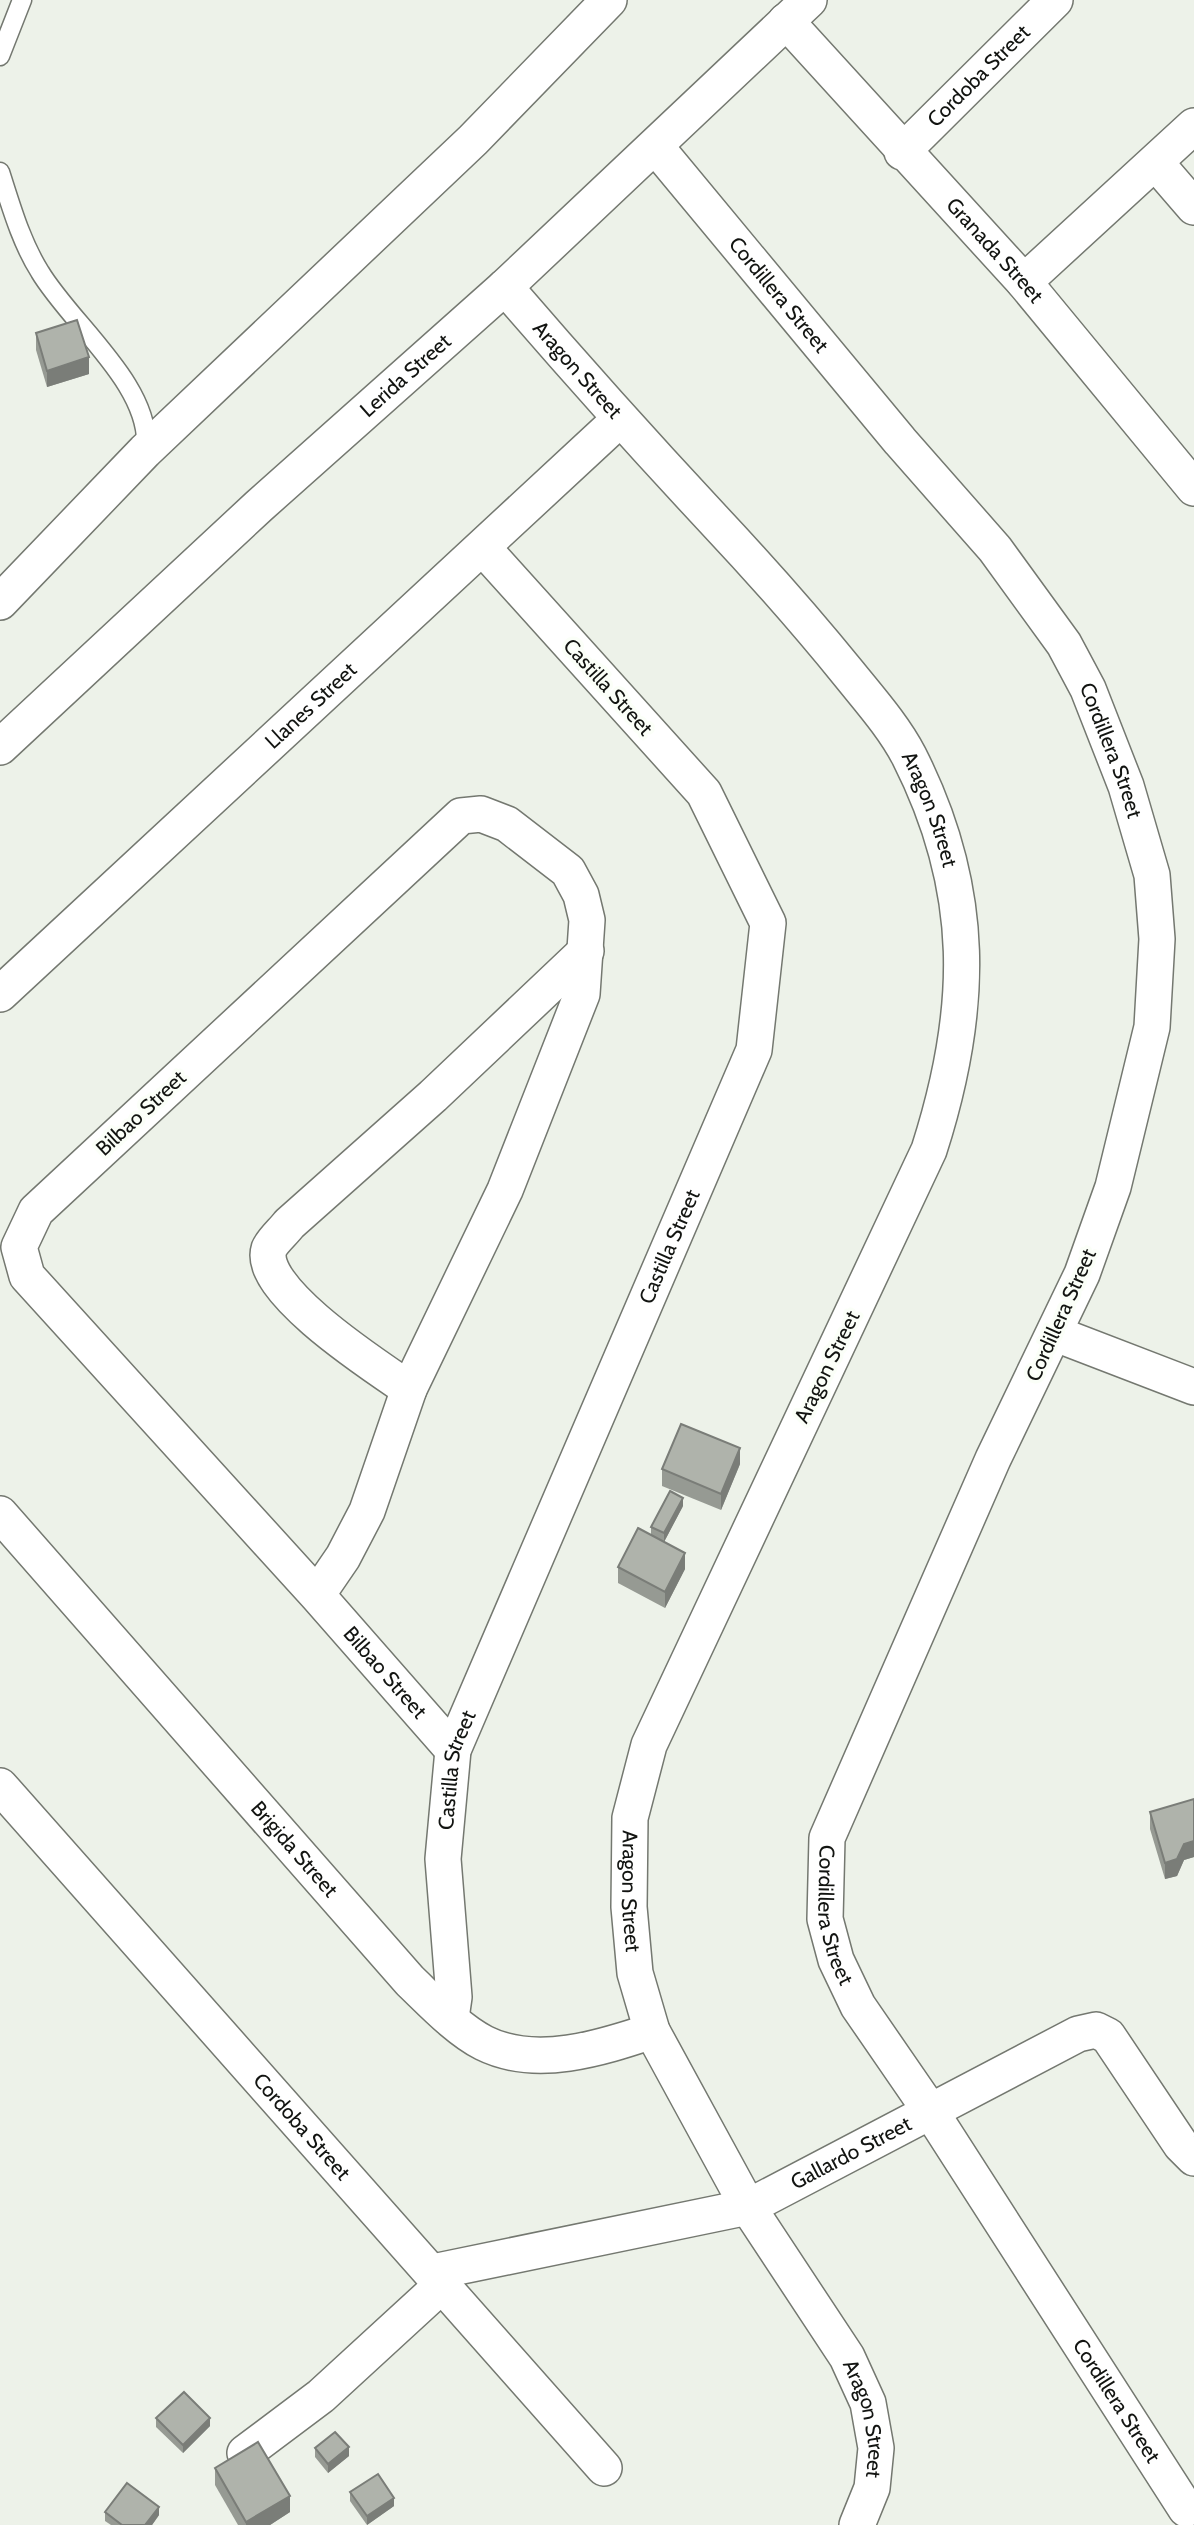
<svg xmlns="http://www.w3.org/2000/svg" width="1194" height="2525" font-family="Cabin,sans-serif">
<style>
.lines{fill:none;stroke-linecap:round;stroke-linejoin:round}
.lane-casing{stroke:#747870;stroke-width:21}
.street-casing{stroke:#747870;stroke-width:38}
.lane{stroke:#fff;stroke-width:18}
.street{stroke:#fff;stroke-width:35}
.wall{fill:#969a93}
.shaded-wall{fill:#7a7d78}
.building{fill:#afb3ab;stroke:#7a7d78;stroke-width:2}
.labels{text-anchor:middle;stroke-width:7;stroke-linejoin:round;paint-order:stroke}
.street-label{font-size:21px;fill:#121411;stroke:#fbfff8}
</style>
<rect width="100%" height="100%" fill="#edf2e9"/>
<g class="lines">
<defs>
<g id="lane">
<polyline points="0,56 22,0"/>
<path d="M0,172C11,206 21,242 40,272C71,324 151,385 146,448"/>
</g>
<g id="street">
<path id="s1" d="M786,21L1024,282L1194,488"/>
<path id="s2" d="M656,147L900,441L995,549L1064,644L1088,689L1126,786L1152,875L1157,939L1152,1027L1113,1187L1082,1274L993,1459L827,1838L825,1919L836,1960L858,2006L931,2112L1186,2509"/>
<path id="s3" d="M902,152L1055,0"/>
<polyline points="1156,163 1194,207"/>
<polyline points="1024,282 1194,126"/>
<path id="s4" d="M505,287C573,366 642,443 713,519C760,569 806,621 849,674C870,700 894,727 909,756C977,890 974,1010 929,1150L649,1745L630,1818L629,1907L635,1973L652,2031L748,2207L847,2357L868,2403L876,2448L872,2488L857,2525"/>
<polyline points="0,602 145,451 473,140 609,0"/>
<path id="s5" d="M0,747L259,506L505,287L809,0"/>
<path id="s6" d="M0,994L620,419"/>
<polyline points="1056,1334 1194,1387"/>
<path d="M409,1389C380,1369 256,1290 269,1249C272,1241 284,1231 289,1224L433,1096L586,951"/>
<path id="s7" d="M0,1514L410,1981C432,2002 457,2029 484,2043C536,2069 601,2048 652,2031"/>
<path id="s8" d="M317,1595L343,1557L367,1511L409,1389L505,1190L582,994L587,920L581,895L568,871L507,824L481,814L461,816L36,1211L19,1247L27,1276L317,1595L453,1750"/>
<path id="s9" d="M0,1786L604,2468"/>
<path id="s10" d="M451,2018L454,1997L443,1859L453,1750L754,1050L768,923L704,793L483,548"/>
<path id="s11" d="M433,2272L748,2207L1078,2034L1096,2030L1108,2036L1181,2145L1194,2158"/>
<polyline points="245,2453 321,2396 443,2284"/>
</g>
</defs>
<use href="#lane" class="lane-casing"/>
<use href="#street" class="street-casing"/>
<use href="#lane" class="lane"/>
<use href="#street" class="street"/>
</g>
<g class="wall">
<polygon points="36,333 89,374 47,387 36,350"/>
<polygon points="740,1464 721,1510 662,1486 662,1469"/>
<polygon points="683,1506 664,1542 685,1569 665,1608 618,1583 618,1567 651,1535 651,1527"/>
<polygon points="1194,1799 1194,1857 1184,1860 1177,1876 1165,1879 1150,1829 1150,1812"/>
<polygon points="156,2418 210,2426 183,2453 156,2427"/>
<polygon points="315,2448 349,2456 328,2473 315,2457"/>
<polygon points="215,2468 290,2512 270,2525 238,2525 215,2485"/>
<polygon points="350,2492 394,2506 367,2525 350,2501"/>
<polygon points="105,2512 159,2515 152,2525 111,2525 105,2521"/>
</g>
<g class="shaded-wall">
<polygon points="89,357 89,374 47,387 47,371"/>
<polygon points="740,1448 740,1464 721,1510 721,1494"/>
<polygon points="683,1498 683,1506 664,1542 664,1533"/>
<polygon points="685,1553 685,1569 665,1608 665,1592"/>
<polygon points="1194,1841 1194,1857 1184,1860 1177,1876 1165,1879 1165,1863 1184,1844"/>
<polygon points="210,2418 210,2426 183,2453 183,2445"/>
<polygon points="349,2447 349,2456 328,2473 328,2464"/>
<polygon points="290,2496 290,2512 270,2525 246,2525 246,2522"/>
<polygon points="394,2498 394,2506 367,2525 367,2516"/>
<polygon points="159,2507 159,2515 152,2525 145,2525"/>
</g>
<g class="building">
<polygon points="77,320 89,357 47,371 36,333"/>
<polygon points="681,1424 740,1448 721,1494 662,1469"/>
<polygon points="670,1491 683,1498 664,1533 651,1527"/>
<polygon points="638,1528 685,1553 665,1592 618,1567"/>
<polygon points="1194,1799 1194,1841 1184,1844 1177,1859 1165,1863 1150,1812"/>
<polygon points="184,2392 210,2418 183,2445 156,2418"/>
<polygon points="335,2432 349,2447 328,2464 315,2448"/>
<polygon points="258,2442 290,2496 246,2522 215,2468"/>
<polygon points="378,2474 394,2498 367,2516 350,2492"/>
<polygon points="127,2483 159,2507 145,2525 122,2525 105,2512"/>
</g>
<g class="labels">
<g class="street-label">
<text dy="7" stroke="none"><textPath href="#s3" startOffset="108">Cordoba Street</textPath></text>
<text dy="7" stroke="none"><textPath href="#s1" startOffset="310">Granada Street</textPath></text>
<text dy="7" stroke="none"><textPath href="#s2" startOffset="192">Cordillera Street</textPath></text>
<text dy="7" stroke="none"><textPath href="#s4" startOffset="110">Aragon Street</textPath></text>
<text dy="7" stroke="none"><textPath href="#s5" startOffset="550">Lerida Street</textPath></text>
<text transform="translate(608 687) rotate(48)" y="7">Castilla Street</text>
<text dy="7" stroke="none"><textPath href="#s6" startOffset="424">Llanes Street</textPath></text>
<text dy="7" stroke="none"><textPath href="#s2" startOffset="760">Cordillera Street</textPath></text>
<text dy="7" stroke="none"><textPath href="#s4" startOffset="677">Aragon Street</textPath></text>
<text transform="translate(141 1113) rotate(-43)" y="7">Bilbao Street</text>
<text dy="7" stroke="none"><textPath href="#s10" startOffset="817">Castilla Street</textPath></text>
<text transform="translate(1061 1315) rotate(-66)" y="7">Cordillera Street</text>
<text transform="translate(827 1367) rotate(-64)" y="7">Aragon Street</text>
<text dy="7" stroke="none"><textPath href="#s8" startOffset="2095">Bilbao Street</textPath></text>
<text dy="7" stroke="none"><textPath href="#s10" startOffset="250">Castilla Street</textPath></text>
<text dy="7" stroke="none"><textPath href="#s7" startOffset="446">Brigida Street</textPath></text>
<text dy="7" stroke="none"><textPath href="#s4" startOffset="1832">Aragon Street</textPath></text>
<text dy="7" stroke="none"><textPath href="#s2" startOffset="1998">Cordillera Street</textPath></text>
<text dy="7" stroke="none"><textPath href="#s9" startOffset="455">Cordoba Street</textPath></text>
<text dy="7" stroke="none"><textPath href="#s11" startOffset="438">Gallardo Street</textPath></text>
<text dy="7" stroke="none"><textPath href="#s2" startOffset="2566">Cordillera Street</textPath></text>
<text dy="7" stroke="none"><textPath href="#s4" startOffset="2420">Aragon Street</textPath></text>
</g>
</g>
</svg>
